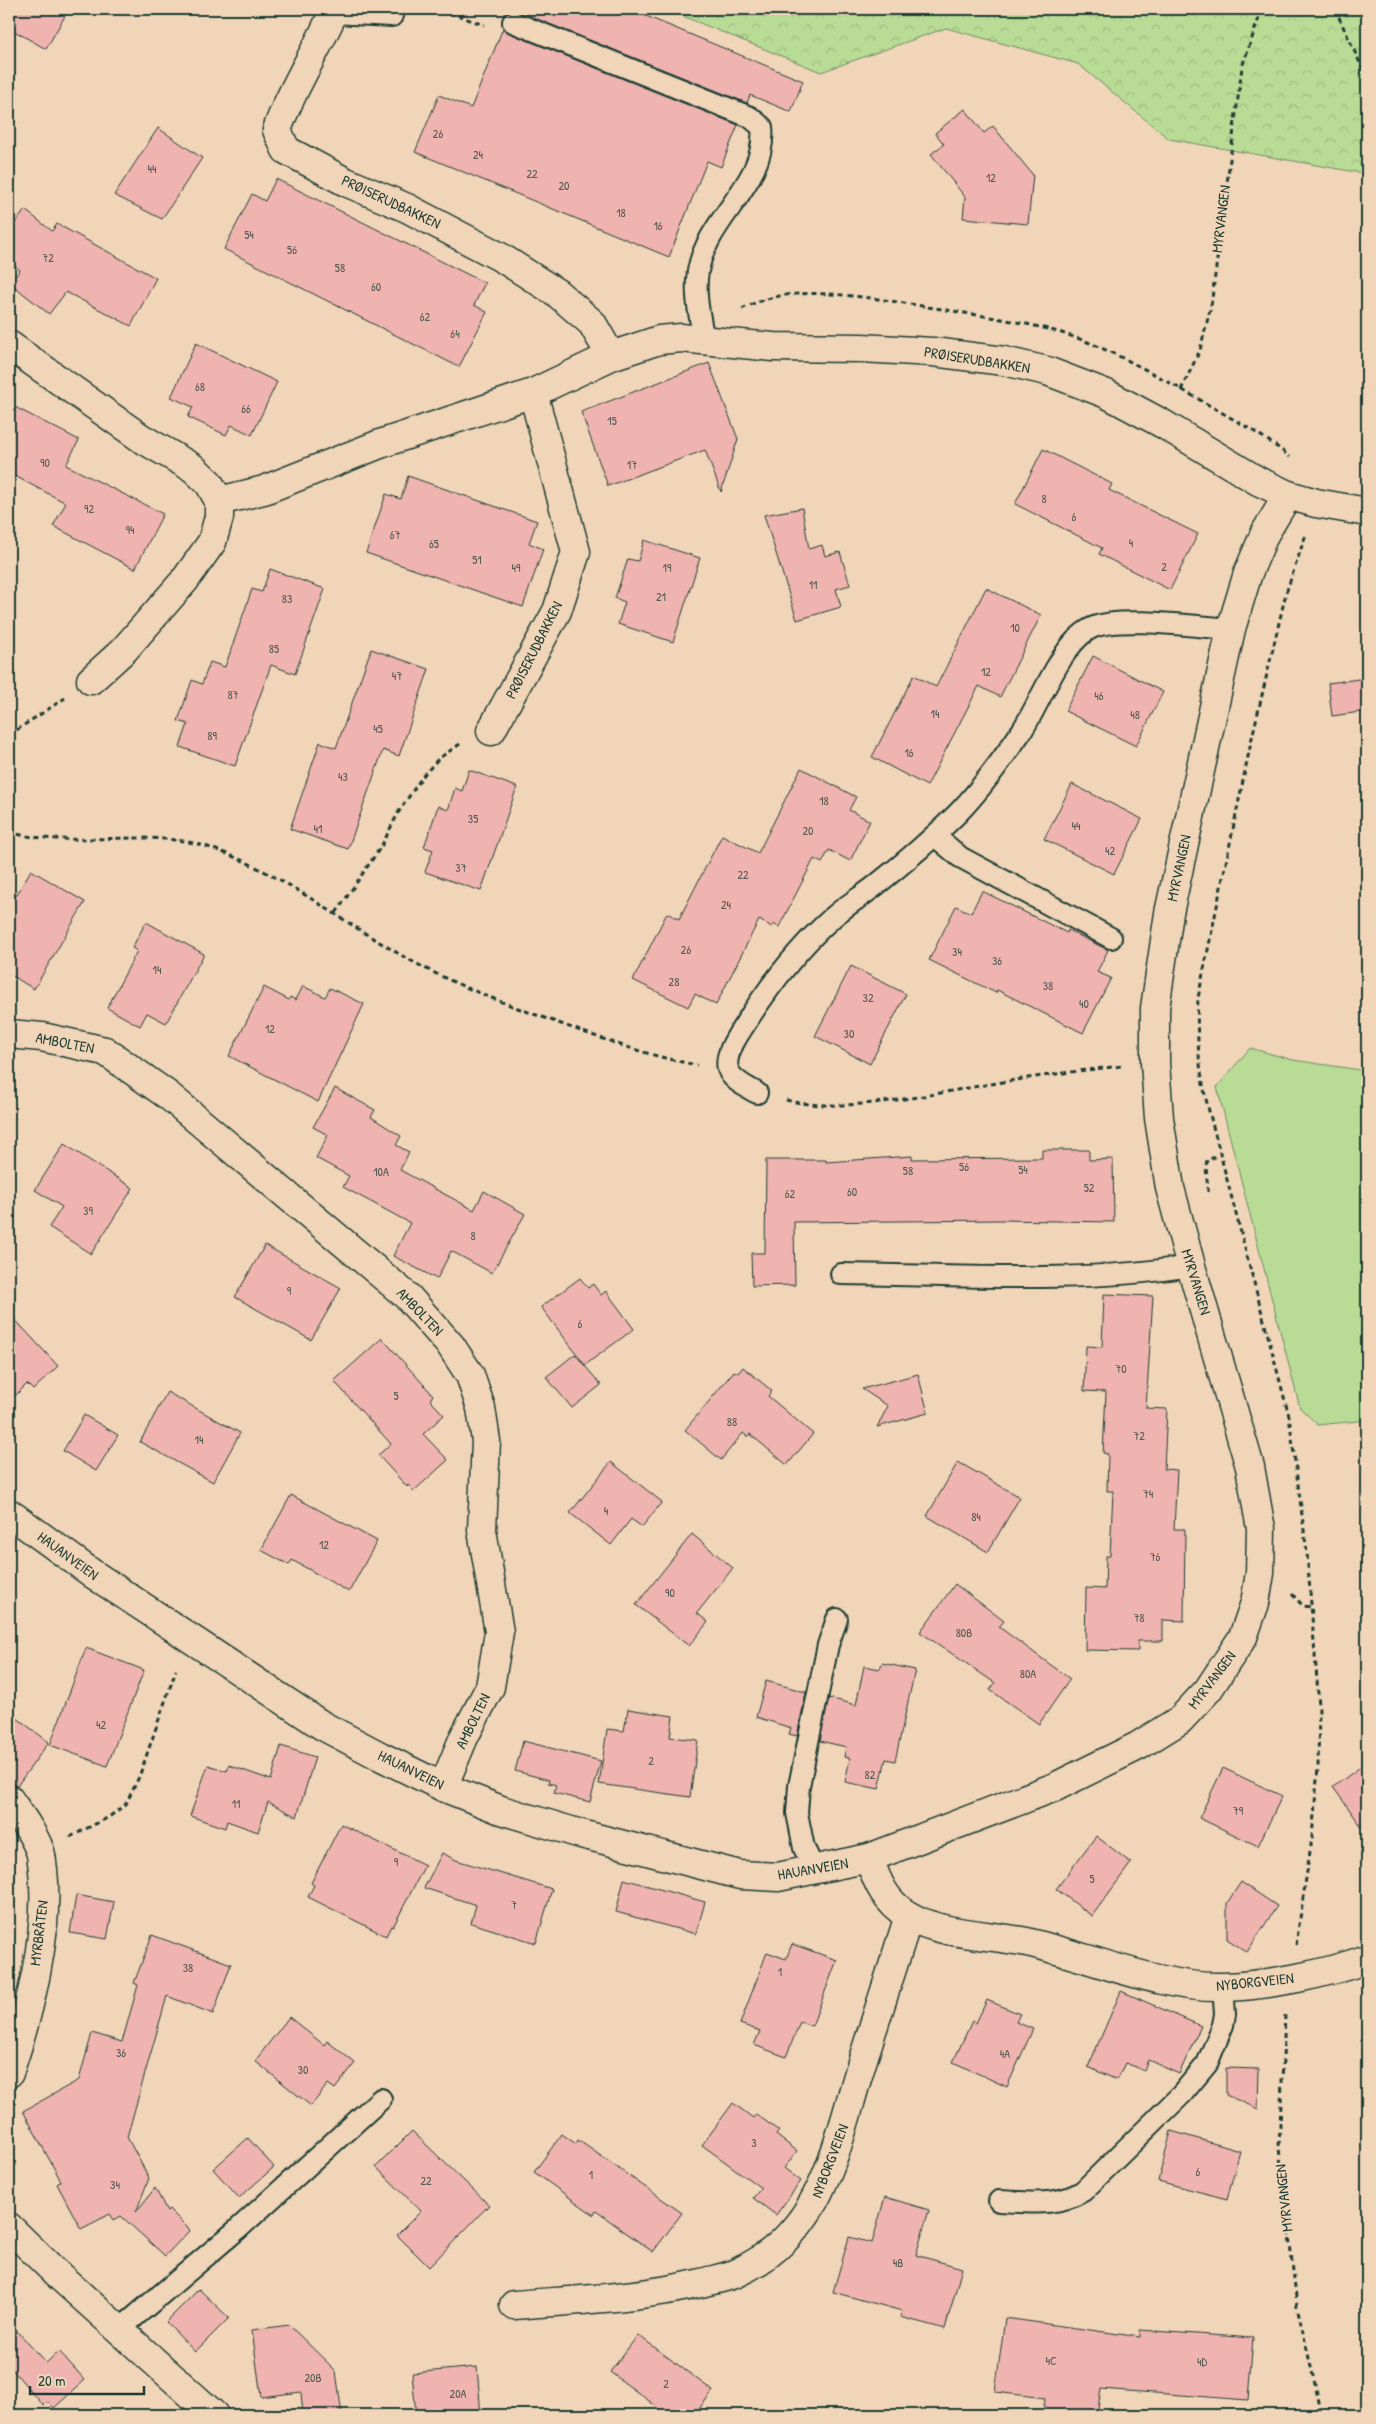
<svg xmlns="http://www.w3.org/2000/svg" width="1376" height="2424" font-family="'Patrick Hand',sans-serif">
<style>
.forest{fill:url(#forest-crowns);stroke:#6c8c64}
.park{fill:#b8db95;stroke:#6c8c64}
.building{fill:#efb3b0;stroke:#1f3d34}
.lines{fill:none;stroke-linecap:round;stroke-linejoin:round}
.lane-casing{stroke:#1f3d34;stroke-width:24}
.street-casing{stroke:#1f3d34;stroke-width:31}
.path{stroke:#1f3d34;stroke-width:3;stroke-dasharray:5 4;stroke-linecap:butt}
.lane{stroke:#f1d5b8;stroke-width:20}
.street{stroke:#f1d5b8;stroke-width:28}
.labels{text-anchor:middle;stroke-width:5;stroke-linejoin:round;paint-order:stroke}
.number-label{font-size:12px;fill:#535a53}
.street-label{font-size:15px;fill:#1f3d34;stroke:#f1d5b8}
</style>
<defs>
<pattern id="forest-crowns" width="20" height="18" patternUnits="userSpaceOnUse" patternTransform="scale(1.25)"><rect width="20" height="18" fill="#b8db95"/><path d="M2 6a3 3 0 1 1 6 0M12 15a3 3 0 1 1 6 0" fill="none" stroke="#9ebd81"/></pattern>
</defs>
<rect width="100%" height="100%" fill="#f1d5b8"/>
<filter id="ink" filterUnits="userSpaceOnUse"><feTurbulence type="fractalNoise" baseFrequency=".02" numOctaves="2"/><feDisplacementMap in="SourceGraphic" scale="10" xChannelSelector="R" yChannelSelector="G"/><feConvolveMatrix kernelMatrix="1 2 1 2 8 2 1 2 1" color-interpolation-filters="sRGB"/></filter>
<g filter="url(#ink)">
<polygon class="forest" points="665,9 1367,9 1367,174 1169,139 1078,64 946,28 821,72"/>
<polygon class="park" points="1250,1048 1293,1060 1367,1071 1367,1420 1318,1425 1300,1408 1217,1087"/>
<g class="building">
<polygon points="9,9 69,9 46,49 9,28"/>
<polygon points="511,9 629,9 803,81 791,112 750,95 747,103 517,11 510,11"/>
<polygon points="503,28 509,33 738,125 721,167 707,161 669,257 415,152 439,95 471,108"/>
<polygon points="965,109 984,133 993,126 1033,175 1028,224 963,218 965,197 931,154 944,144 935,133"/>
<polygon points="158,128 202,158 162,219 114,195"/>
<polygon points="276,179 485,283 474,305 487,312 459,367 224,249 252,194 265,201"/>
<polygon points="25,210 52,231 57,224 156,278 131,326 66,292 49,314 10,283 20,270 9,261 9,231"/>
<polygon points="196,343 277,382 252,435 231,425 226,435 188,417 193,407 171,397"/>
<polygon points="709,363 738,439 721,492 705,450 608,486 581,412"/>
<polygon points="9,404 79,440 66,465 163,514 135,569 53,526 66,503 9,473"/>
<polygon points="1043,449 1112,484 1109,490 1198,534 1170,590 1099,554 1102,548 1015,504"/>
<polygon points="408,476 537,521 529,543 543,549 523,607 366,553 386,494 401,499"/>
<polygon points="802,508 809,549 822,545 825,556 840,552 850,585 836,589 841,607 797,620 764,515"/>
<polygon points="644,540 700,558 673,642 618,624 625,602 615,598 628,559 638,561"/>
<polygon points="270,569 325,589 295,674 271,665 235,766 180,747 188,724 178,721 192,680 202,684 210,662 225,667 252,589 262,592"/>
<polygon points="986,588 1041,615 1000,697 979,686 927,786 872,757 914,675 936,687"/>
<polygon points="371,649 429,669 399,756 383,750 348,849 290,829 320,742 336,748"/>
<polygon points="1093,656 1163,692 1136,746 1065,711"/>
<polygon points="1367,678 1367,711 1332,716 1328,683"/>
<polygon points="801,768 856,797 849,810 870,821 850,861 829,850 822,863 814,859 779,927 773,924 772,927 759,920 716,1005 695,994 688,1007 633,980 667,913 679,919 722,835 758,853"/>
<polygon points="469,770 517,787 481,891 425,872 433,850 424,847 438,806 448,810 455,788 462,791"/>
<polygon points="1072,784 1142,819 1114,874 1044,839"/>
<polygon points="31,870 85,902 34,989 9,974 9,908"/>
<polygon points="982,891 1067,933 1068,930 1108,950 1097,972 1111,978 1083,1033 997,990 996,993 929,960 956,906 971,913"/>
<polygon points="146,922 204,954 166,1023 147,1013 140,1026 107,1008 137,951 132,948"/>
<polygon points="851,966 906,994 870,1064 815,1036"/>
<polygon points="303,986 325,997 330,988 364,1004 318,1102 229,1056 264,987 289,1000 290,997 296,1000"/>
<polygon points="335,1088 375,1110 371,1117 401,1136 396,1145 409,1152 400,1170 474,1210 484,1191 525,1214 492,1273 451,1251 437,1279 393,1256 410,1223 343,1187 349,1176 316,1158 328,1135 313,1127"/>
<polygon points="64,1144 133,1188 91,1254 49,1227 62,1207 35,1190"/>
<polygon points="1042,1150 1089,1150 1089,1160 1113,1159 1114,1222 1001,1220 794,1222 795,1285 752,1286 751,1253 765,1253 766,1160 826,1160 826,1162 912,1156 912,1159 1042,1158"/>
<polygon points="265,1245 341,1288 311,1340 235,1297"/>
<polygon points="580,1278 588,1288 593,1284 601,1295 606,1291 634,1329 585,1365 541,1307"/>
<polygon points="1104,1294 1153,1296 1146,1408 1167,1409 1164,1469 1177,1470 1174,1529 1185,1529 1184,1621 1163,1620 1163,1641 1138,1641 1138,1651 1085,1650 1086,1588 1105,1589 1106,1556 1110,1556 1113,1491 1107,1491 1108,1454 1103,1453 1106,1392 1084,1391 1086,1346 1102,1347"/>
<polygon points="9,1313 58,1366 33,1390 27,1384 9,1402"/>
<polygon points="382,1338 433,1395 430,1400 444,1415 423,1434 448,1460 414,1491 408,1485 407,1487 378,1455 391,1444 334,1381"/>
<polygon points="575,1354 601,1385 572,1408 546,1377"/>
<polygon points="743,1367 772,1391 768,1396 813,1434 787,1465 750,1434 748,1437 743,1433 721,1460 685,1430 734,1371 738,1373"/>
<polygon points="918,1374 928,1413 877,1427 888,1406 862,1389"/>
<polygon points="167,1392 240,1433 213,1482 140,1442"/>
<polygon points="84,1415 118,1435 96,1471 63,1451"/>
<polygon points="611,1462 662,1502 642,1527 631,1519 611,1545 570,1513"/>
<polygon points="958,1462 1020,1497 988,1552 927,1516"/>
<polygon points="291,1495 377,1541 349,1592 292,1560 289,1565 261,1550"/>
<polygon points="692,1534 733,1568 697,1613 708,1622 689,1646 636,1605"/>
<polygon points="955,1584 1004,1621 999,1627 1070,1679 1039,1724 990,1690 995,1683 920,1632"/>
<polygon points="86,1648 144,1670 107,1766 50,1745"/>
<polygon points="882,1663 915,1670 895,1761 886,1759 879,1789 845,1782 850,1758 844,1757 846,1747 820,1741 829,1698 856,1705 864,1666 880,1669"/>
<polygon points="766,1681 806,1692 797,1736 789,1734 791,1728 756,1717"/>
<polygon points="628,1709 673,1716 670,1737 698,1740 690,1797 599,1784 607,1729 624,1731"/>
<polygon points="9,1712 49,1742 17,1786 9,1784"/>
<polygon points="523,1741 601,1761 590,1802 554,1793 556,1785 548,1783 549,1780 515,1771"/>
<polygon points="281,1746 315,1757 297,1817 268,1802 258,1832 227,1821 225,1828 190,1816 208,1765 227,1771 229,1765 271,1780"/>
<polygon points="1367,1762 1367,1834 1333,1787"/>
<polygon points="1223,1768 1282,1796 1258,1846 1199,1818"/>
<polygon points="341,1824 425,1865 393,1927 391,1926 386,1936 308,1897 314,1885 311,1883"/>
<polygon points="1096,1836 1131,1863 1092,1916 1056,1889"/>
<polygon points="442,1853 456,1860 552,1889 536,1943 471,1923 476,1905 424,1888"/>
<polygon points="624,1879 705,1902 696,1934 616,1912"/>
<polygon points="1241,1882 1277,1906 1247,1952 1227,1939 1227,1903"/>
<polygon points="76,1895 114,1902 107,1939 70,1933"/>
<polygon points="152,1935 231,1964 213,2014 167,1996 127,2137 149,2178 136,2212 155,2188 167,2211 169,2209 190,2230 165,2256 121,2216 114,2220 110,2214 81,2229 57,2184 61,2181 23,2111 79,2080 92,2033 122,2042 138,1985 134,1983"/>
<polygon points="792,1944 837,1960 812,2026 800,2022 786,2057 754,2045 760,2031 740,2024 767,1952 786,1959"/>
<polygon points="1121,1991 1201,2026 1179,2074 1148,2060 1144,2070 1125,2063 1117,2080 1088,2067"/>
<polygon points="987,2000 1020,2014 1016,2022 1033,2029 1007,2087 953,2062 972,2021 976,2023"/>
<polygon points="289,2017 324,2045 327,2041 355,2063 335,2089 328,2084 311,2106 255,2061"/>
<polygon points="1226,2068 1259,2069 1258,2109 1226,2095"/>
<polygon points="733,2103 753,2118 756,2114 779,2131 776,2135 797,2151 784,2168 801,2181 776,2215 753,2198 761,2188 702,2145"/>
<polygon points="412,2131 489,2205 429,2267 397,2235 421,2211 376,2167"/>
<polygon points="1171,2131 1240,2151 1227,2199 1158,2181"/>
<polygon points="562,2134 576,2144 578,2140 682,2213 653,2252 596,2211 594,2215 534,2172"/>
<polygon points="248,2138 274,2167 239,2198 213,2169"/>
<polygon points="885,2197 929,2210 916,2255 962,2268 945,2329 900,2317 902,2311 833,2292 849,2237 872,2243"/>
<polygon points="199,2289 229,2318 195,2352 166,2322"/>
<polygon points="1005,2318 1140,2337 1140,2330 1253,2338 1248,2400 1101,2389 1097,2415 1043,2415 1045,2398 995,2392"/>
<polygon points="9,2322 46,2363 59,2351 85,2380 54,2408 48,2402 44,2406 9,2366"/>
<polygon points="289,2325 336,2371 342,2415 303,2415 301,2392 261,2397 252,2330"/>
<polygon points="638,2335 713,2391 694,2415 668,2415 610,2372"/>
<polygon points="477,2367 481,2415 416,2415 412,2373"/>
</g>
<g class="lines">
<defs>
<g id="lane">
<polyline points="333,13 392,16"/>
<path d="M513,22L750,117L762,127C768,182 707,218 698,271C694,294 700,318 704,340"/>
<polyline points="935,836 960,857 1111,938"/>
<path d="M757,1093C747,1087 732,1081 728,1069C724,1054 738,1035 745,1024C770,985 797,949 832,918C845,906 861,897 875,886C904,863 932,839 958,813C982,788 1002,760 1021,732C1040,705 1062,639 1094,627C1122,616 1199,627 1231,629"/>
<path d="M841,1274C955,1275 1077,1284 1191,1266"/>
<polyline points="814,1869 804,1848 797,1813 799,1786 828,1645 837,1619"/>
<path d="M999,2201C1028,2202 1057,2207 1083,2191L1182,2094L1207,2064L1223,2025L1225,2014L1223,1987"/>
<polyline points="119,2330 238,2229 381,2099"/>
</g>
<g id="street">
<path d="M331,9L333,13C316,53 291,89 277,130L286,150L346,182L407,208L502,258L557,293L592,323L611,356"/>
<polyline points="9,345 141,438 193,468 209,483 219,501 219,517 212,542 185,580 124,650 91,680"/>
<polyline points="219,501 264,490 380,444 533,393 611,356 659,340 681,338 773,347 861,348 933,352 1004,361 1047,371 1107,394 1163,424 1258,481 1288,495 1316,503 1367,512"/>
<polyline points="491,731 557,611 576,552 533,393"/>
<polyline points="9,1034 42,1037 105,1051 169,1096 408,1297 451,1346 470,1375 481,1408 486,1441 482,1530 499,1632 490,1687 464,1737 443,1787"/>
<polyline points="9,1513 93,1574 323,1726 380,1756 443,1787 501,1810 581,1834 740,1875 778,1877 869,1858 1055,1787 1138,1746 1180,1720 1208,1690 1243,1637 1255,1603 1260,1573 1261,1529 1250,1467 1191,1266 1170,1188 1159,1118 1155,1063 1155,1008 1169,913 1231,629 1248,573 1265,533 1288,495"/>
<path d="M9,1799C20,1815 33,1832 40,1851C42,1857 42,1864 43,1870C50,1932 29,2014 9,2073"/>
<path d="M869,1858C877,1882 886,1903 909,1916C943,1936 993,1934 1031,1943C1089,1957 1164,1989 1222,1987C1267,1986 1326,1974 1367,1959"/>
<polyline points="9,2227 56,2273 214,2415"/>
<path d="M514,2305C576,2300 640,2298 701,2283C712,2280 724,2278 734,2274C827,2233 836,2142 864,2056C879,2010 894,1963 909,1916"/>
</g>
</defs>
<use href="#lane" class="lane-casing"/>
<use href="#street" class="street-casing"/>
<g class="path">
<polyline points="432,9 443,10 484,25"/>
<polyline points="1335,9 1367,78"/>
<path d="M742,309C751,304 763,300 774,297C820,287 889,301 935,308C987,317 1041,323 1090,343C1130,360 1169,382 1207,404C1236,421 1265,436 1290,457"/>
<polyline points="1181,390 1200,350 1211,306 1242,67 1262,9"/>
<polyline points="9,735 65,698"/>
<path d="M9,832C74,850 148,826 211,848C278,871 331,914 391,949C441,980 498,1001 553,1021C600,1038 647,1056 697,1065"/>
<polyline points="336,913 382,845 398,813 422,777 438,759 460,744"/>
<path d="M786,1100C842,1114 922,1096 979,1086C1026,1078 1074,1071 1122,1066"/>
<polyline points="1208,1192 1206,1166 1207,1160 1220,1155"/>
<polyline points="1292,1594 1303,1606 1311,1607"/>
<polyline points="70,1837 109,1817 126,1804 139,1777 176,1670"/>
<path d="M1296,1945L1312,1838L1318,1768L1319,1706L1307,1553L1289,1416L1209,1111C1199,1073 1196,1037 1198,998L1251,742L1286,593L1306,534"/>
<polyline points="1285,2015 1279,2148 1297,2306 1322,2415"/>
</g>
<use href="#lane" class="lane"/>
<use href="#street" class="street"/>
</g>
</g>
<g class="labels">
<g class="number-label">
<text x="438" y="138">26</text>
<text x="478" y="159">24</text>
<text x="152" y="173">44</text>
<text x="532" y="178">22</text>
<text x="991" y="182">12</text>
<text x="564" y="190">20</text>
<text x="621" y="217">18</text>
<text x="658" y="230">16</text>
<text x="249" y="239">54</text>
<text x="292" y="254">56</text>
<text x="48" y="262">72</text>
<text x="340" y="272">58</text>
<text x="376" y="291">60</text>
<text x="425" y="321">62</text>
<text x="455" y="338">64</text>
<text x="200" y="391">68</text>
<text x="246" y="413">66</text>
<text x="612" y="425">15</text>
<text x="45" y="467">90</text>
<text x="632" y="469">17</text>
<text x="1044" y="503">8</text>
<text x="89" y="513">92</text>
<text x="1074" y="521">6</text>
<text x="130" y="534">94</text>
<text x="395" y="539">67</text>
<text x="1131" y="547">4</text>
<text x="434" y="548">65</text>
<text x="477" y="564">51</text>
<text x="1164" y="571">2</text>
<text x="516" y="572">49</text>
<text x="667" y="572">19</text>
<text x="813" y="589">11</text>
<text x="661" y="601">21</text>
<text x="287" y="603">83</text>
<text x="1015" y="632">10</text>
<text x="274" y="653">85</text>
<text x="986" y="676">12</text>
<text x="397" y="680">47</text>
<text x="233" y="699">87</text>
<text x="1099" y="700">46</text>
<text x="935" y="718">14</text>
<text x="1135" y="719">48</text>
<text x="378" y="733">45</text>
<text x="212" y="740">89</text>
<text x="909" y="757">16</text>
<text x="343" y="781">43</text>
<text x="824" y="805">18</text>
<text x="473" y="823">35</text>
<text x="1076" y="830">44</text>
<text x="318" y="833">41</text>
<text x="808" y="835">20</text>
<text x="1110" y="855">42</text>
<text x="461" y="872">37</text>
<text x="743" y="879">22</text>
<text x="726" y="909">24</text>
<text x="686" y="954">26</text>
<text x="957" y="956">34</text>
<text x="997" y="965">36</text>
<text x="157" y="974">14</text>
<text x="674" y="986">28</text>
<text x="1048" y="990">38</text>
<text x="868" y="1002">32</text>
<text x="1084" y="1008">40</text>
<text x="270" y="1033">12</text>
<text x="849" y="1038">30</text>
<text x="964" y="1171">56</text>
<text x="1023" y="1174">54</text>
<text x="908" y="1175">58</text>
<text x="381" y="1176">10A</text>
<text x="1089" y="1192">52</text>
<text x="852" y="1196">60</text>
<text x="790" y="1198">62</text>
<text x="88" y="1215">39</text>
<text x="473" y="1240">8</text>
<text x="289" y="1295">9</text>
<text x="580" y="1328">6</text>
<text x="1121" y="1373">70</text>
<text x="396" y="1400">5</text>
<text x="732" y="1426">88</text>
<text x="1139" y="1440">72</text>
<text x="199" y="1444">14</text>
<text x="1148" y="1498">74</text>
<text x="606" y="1515">4</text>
<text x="976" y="1521">84</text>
<text x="324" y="1549">12</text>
<text x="1155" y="1561">76</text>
<text x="670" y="1597">90</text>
<text x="1139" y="1622">78</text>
<text x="964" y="1637">80B</text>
<text x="1028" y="1678">80A</text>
<text x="101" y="1729">42</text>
<text x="651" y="1765">2</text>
<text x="870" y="1779">82</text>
<text x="236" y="1808">11</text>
<text x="1238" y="1815">79</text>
<text x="396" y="1866">9</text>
<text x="1092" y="1883">5</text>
<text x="514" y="1909">7</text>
<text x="188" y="1972">38</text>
<text x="780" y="1976">1</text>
<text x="121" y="2057">36</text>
<text x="1005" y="2058">4A</text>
<text x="303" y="2074">30</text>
<text x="754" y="2147">3</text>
<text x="1198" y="2176">6</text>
<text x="591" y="2179">1</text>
<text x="426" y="2185">22</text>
<text x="115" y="2189">34</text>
<text x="898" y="2267">4B</text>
<text x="1051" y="2365">4C</text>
<text x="1202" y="2366">4D</text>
<text x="313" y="2382">20B</text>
<text x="666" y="2388">2</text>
<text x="458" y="2398">20A</text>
</g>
<g class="street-label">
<text transform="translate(391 202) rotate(25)" y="5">PRØISERUDBAKKEN</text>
<text transform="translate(1221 219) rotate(-83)" y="5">MYRVANGEN</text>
<text transform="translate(977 360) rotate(9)" y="5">PRØISERUDBAKKEN</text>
<text transform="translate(534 650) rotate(-63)" y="5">PRØISERUDBAKKEN</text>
<text transform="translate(1179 868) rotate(-78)" y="5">MYRVANGEN</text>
<text transform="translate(65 1043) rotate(11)" y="5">AMBOLTEN</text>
<text transform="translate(1196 1282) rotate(73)" y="5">MYRVANGEN</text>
<text transform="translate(420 1312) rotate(46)" y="5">AMBOLTEN</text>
<text transform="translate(68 1556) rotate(36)" y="5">HAUANVEIEN</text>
<text transform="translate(1212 1680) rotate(-53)" y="5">MYRVANGEN</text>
<text transform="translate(473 1721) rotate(-64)" y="5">AMBOLTEN</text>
<text transform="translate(411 1770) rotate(26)" y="5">HAUANVEIEN</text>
<text transform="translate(813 1869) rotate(-10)" y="5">HAUANVEIEN</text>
<text transform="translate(39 1933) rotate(-83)" y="5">MYRBRÅTEN</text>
<text transform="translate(1255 1982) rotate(-6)" y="5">NYBORGVEIEN</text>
<text transform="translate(830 2161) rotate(-69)" y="5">NYBORGVEIEN</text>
<text transform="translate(1284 2198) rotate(-96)" y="5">MYRVANGEN</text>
</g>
</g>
<rect width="1376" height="2424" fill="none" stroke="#f1d5b8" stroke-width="30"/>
<rect x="15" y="15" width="1346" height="2394" fill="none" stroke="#1f3d34" stroke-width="2" filter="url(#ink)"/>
<path d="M30 2386v8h114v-8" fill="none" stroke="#1f3d34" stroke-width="2.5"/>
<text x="38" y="2386" font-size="15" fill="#1f3d34" stroke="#f1d5b8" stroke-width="4" paint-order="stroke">20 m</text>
</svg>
